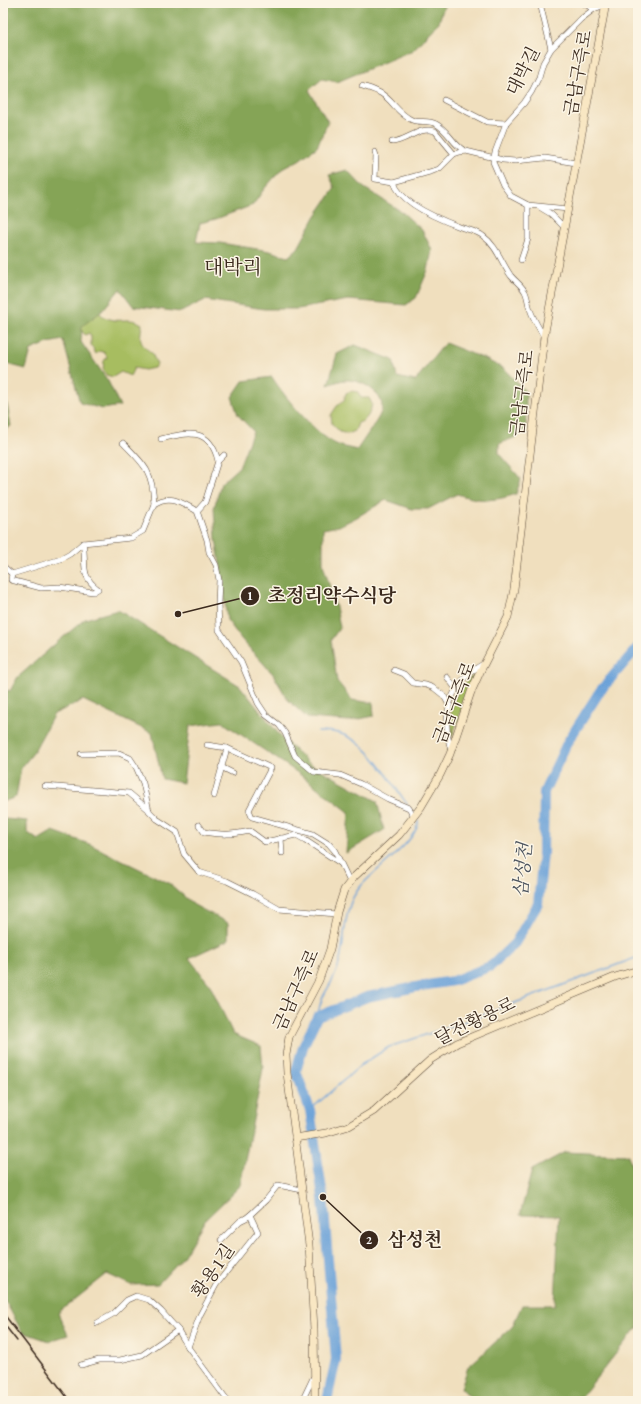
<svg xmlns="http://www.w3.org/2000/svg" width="641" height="1404" font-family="'EB Garamond','Noto Serif KR',serif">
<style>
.green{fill:#a7bd61;stroke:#717440}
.forest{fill:#85a457;stroke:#60673a}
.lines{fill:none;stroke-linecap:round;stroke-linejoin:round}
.stream{stroke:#6ba1d8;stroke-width:1.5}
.river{stroke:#6ba1d8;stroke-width:10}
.minor-casing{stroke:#564536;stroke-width:6}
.secondary-casing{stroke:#564536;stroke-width:8}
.minor{stroke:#fff;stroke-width:5}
.secondary{stroke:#f9e7c3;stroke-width:7}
.rail{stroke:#3b2a1e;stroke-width:1.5}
.labels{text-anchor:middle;stroke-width:3;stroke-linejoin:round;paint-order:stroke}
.street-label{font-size:18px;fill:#3b2a1e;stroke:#fcf5e5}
.water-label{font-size:19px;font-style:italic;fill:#4c545f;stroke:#fcf5e5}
.quarter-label{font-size:20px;fill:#3b2a1e;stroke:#fcf5e5}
.leader{fill:none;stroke:#3b2a1e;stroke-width:1.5}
.callout-dot{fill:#3b2a1e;stroke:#fcf5e5;stroke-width:1.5}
.mark-label{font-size:12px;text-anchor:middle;font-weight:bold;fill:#fff}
.callout-label{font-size:19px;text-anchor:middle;font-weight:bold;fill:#3b2a1e;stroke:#fcf5e5;stroke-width:3;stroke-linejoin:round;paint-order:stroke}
</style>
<rect width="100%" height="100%" fill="#fcf5e5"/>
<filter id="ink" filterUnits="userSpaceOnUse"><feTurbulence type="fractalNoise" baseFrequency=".025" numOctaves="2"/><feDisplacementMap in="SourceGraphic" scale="8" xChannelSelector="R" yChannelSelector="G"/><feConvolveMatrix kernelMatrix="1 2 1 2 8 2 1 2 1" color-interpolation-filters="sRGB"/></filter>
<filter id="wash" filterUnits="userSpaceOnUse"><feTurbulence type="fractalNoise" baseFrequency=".012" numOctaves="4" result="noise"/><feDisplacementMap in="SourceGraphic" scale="16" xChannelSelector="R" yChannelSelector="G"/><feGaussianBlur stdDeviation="0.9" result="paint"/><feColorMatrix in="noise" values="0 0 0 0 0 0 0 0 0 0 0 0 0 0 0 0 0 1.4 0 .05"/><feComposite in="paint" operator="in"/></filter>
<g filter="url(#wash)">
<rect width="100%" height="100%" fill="#f0dfbe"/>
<g class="green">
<path d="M96,310C101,314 104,318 110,319C121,323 130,316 142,324C140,340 138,343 152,353L153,356L157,364L154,368L145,370L134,368L130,376L121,372L113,377L106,375L103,369L104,361L107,357L105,353L100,351L96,354L91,345V336L89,333L85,335L70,316Z"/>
<path d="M351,391L358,392L361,398H369L372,404C370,413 368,420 358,423L355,431L348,434L340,432L332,424L331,415L337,406L344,400L346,393Z"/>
<path d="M474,674L452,737C449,704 451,697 474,674Z"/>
</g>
<g class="forest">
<polygon points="3,3 445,3 439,22 413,50 337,82 322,79 309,90 328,122 317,147 299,160 282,169 264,189 253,205 216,219 200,223 196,242 220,243 270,251 288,257 298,248 315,217 335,188 329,175 347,170 363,187 402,212 422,230 432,250 428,270 416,298 406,305 348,300 298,309 264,309 205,300 181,312 133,306 120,289 102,311 82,326 81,342 108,381 120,406 103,409 80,403 63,340 48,343 31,350 26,369 3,363"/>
<path d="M445,343L485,359L504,369L526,392V429L518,436L499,444V454L521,479L516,494C493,502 479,501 457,494L428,509H412L386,500L357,517L339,526L323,529V564L336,607L340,627L331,640L337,681L352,700L373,703L374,716L349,721L307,718L288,700L273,674L242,640L227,620L222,576L216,539L214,508L221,483L239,467L253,431L238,415L232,397L243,381L272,377C284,396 315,434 336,444C342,447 350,448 357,450C362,441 382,416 382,408C383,392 360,379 346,380C340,380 334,383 328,385L337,354L355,345L393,360L397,377L415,381Z"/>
<polygon points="3,381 11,426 3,431"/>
<polygon points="118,610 240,686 282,738 310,764 377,801 384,830 346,853 349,812 298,773 222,722 190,726 183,783 162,779 152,733 83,700 54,714 33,753 21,768 16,797 3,802 3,689 10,691 17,678 55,644 85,619"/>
<polygon points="5,819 27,821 27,832 38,840 53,831 89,844 170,884 194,905 228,923 228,940 189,958 210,985 233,1034 261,1046 263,1069 240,1186 205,1220 183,1257 158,1284 131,1285 107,1274 58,1313 68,1335 49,1341 22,1332 3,1297 3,826"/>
<polygon points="565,1152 628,1155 638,1185 638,1328 634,1331 582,1396 555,1401 474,1401 461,1388 468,1367 512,1327 522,1305 555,1305 559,1216 520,1215 532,1170"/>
</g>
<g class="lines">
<g class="stream">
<path d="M318,732C323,732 328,731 333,732C366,736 389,779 407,804"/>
<path d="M317,1017C319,1010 320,1003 323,997C328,987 335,978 338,967C347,940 341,908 361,886C373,871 419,840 418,821"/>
<polyline points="310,1110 361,1065 389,1047 464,1022 638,957"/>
</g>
<polyline class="river" points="327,1401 336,1359 323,1197 310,1110 296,1071 303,1047 317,1017 367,997 421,986 453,981 491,966 515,943 538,904 543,853 544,792 567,743 600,691 638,647"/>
</g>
</g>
<g filter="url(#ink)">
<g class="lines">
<defs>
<g id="minor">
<polyline points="540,3 551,49"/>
<polyline points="583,3 594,9"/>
<path d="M362,86C368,88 376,90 382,94C393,101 398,114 412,120C419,123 429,120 436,124C448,130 453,145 465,151"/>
<polyline points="444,100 487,122 506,123"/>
<path d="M392,142C407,141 419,126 435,131L454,154"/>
<polyline points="375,152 376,156 375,179 394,182 433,171 439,169 454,154 460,152 466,151 503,160 515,161 545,158 576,163"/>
<path d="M394,182C400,204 441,220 460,227C468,230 477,231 483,236C497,246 501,262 511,276C516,282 524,287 526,294C528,299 528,305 530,309C533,319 539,328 544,337"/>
<polyline points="541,208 551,214 564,227"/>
<polyline points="568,209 528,205 511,196 503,185 493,162 495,152 506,123 524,103 532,91 539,77 543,63 551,49 581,19 594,9 605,5"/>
<polyline points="521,260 528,239 528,205"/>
<path d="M161,439C188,432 210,427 218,461L224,455"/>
<path d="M123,443C145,465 153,472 154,504C171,493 182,503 197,511"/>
<polyline points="218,461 205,502 197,511 207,540 209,552 216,565 219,580 218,603 219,630 241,662 258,703 266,715 279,725 285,733 295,756 314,772 340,775 361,784 388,799 409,808 414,816"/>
<polyline points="3,566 12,574 61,559 70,554 83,543 131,538 143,531 154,504"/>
<path d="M12,574L11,580L41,588L59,587L93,592L98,589C79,575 87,564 83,543"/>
<polyline points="394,670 404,674 413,683 426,685 434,688 444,696 449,705"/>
<polyline points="447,677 456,689"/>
<polyline points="207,745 227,748 271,768 249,810 252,817 313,834 329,844 335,851 350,882"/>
<path d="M451,751C441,715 449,683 483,664"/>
<polyline points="81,754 119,753 130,758 136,767 143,783 149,811 157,819 177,832 184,854 199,872 227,881 253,894 279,909 336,914"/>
<polyline points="221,767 233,773"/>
<polyline points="45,786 129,793 149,810"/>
<polyline points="214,796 227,748"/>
<path d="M199,825L204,832C222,835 232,835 250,831L265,842L296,835L305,840L340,863"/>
<polyline points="281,838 282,853"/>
<polyline points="221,1240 240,1221 246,1218 250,1215"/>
<polyline points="97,1323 113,1314 127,1300 136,1296 149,1300 161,1311 178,1330 188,1347 228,1401"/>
<polyline points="188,1347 200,1315 216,1285 258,1232 250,1215 266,1200 278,1185 302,1190"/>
<polyline points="81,1365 99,1360 120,1360 142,1355 178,1330"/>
<polyline points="302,1401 313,1378"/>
</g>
<g id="secondary">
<polyline points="295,1138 326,1133 349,1126 374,1111 430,1060 457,1043 615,977 638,970"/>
<polyline points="315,1401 314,1329 309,1245 287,1073 286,1055 289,1037 319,980 330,949 337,912 344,890 354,877 399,835 421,807 440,775 450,754 471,692 480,672 508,617 514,589 544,337 606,3"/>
</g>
</defs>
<use href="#minor" class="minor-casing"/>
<use href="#secondary" class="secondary-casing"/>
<use href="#minor" class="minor"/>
<use href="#secondary" class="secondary"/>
<g class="rail">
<polyline points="3,1313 70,1401"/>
<polyline points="3,1323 17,1341"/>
</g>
</g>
</g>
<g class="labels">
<g class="street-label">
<text transform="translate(523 71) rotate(-63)" y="6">대박길</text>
<text transform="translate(578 73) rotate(-80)" y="6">금남구즉로</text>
<text transform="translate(522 393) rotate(-83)" y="6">금남구즉로</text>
<text transform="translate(454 703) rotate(-69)" y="6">금남구즉로</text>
<text transform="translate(296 990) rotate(-66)" y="6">금남구즉로</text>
<text transform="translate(475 1021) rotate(-26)" y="6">달전황용로</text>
<text transform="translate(213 1271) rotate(-56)" y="6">황용1길</text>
</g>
<g class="water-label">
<text transform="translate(522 870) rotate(-85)" y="7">삼성천</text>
</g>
<g class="quarter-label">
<text x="233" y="274">대박리</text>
</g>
</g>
<path class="leader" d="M178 614L250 596M323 1197L369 1240"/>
<g class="callout-dot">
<circle cx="178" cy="614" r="4"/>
<circle cx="323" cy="1197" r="4"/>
<circle cx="250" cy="596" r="10"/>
<circle cx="369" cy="1240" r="10"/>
</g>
<g class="mark-label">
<text x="250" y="600">1</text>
<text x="369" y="1244">2</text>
</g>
<g class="callout-label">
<text x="332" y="602">초정리약수식당</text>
<text x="415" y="1246">삼성천</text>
</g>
<rect width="641" height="1404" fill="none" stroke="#fcf5e5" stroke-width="16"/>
</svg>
